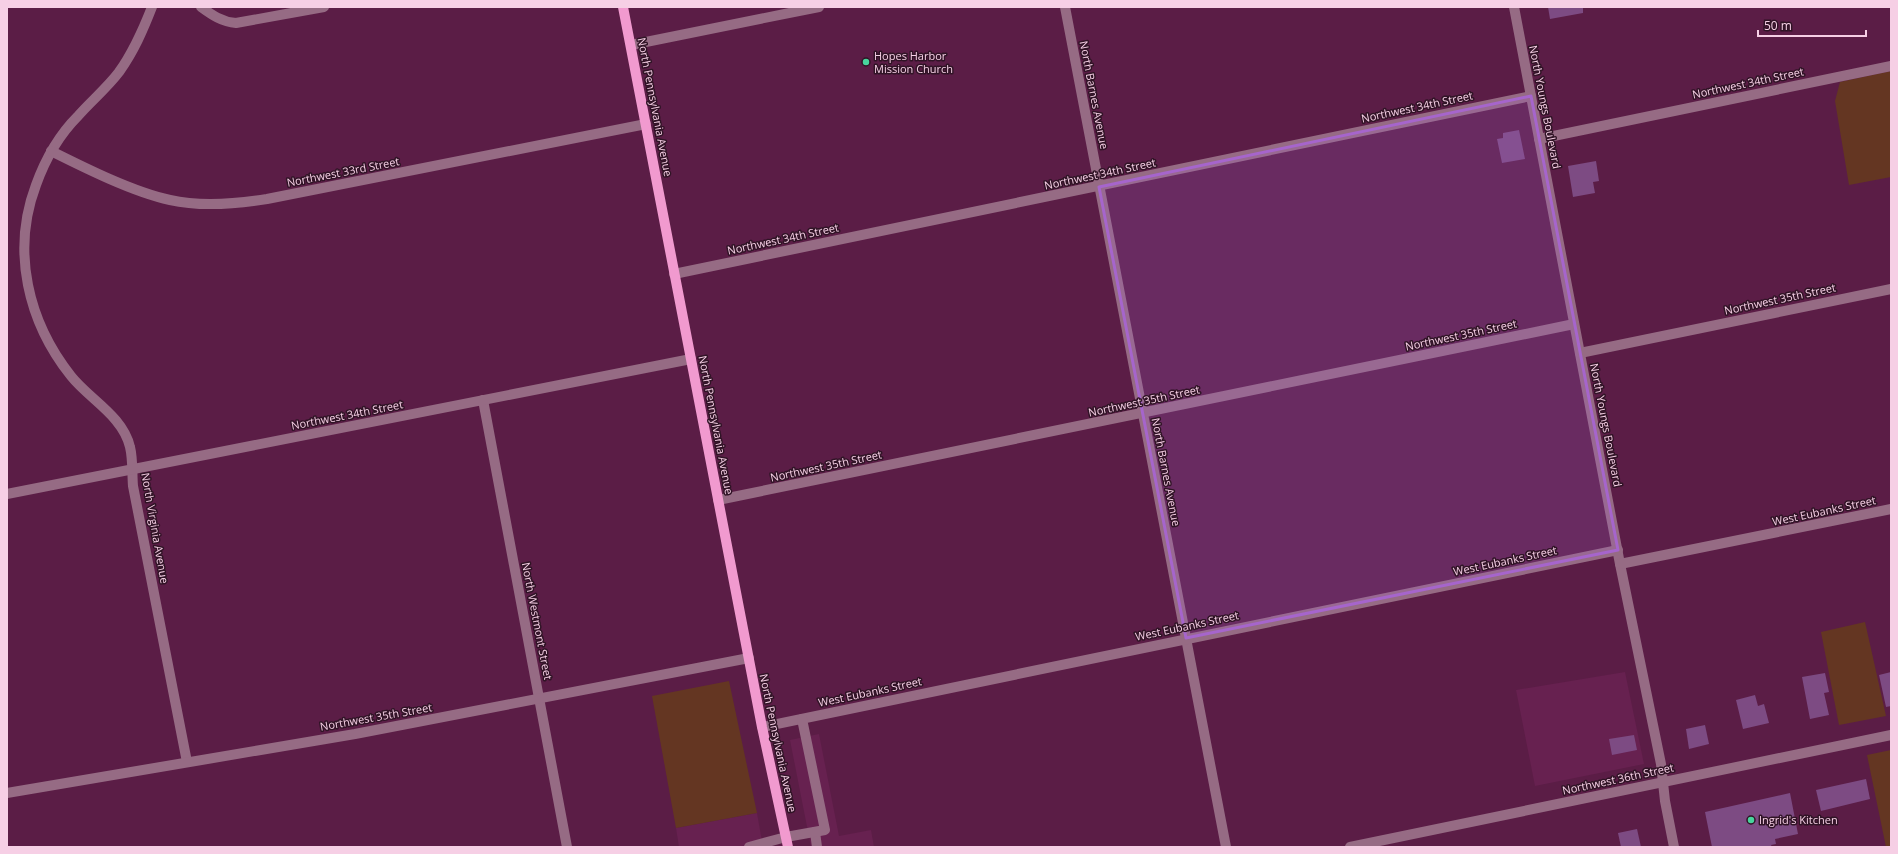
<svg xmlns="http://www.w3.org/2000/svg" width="1898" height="854" font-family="'Open Sans',sans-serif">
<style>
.built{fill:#672150}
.green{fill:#643622}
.building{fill:#7d4b83}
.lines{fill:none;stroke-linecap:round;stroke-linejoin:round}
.minor{stroke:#966b84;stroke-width:10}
.major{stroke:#f19acf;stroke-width:10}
.marked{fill:#a665cc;fill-opacity:0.2;stroke:#a665cc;stroke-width:3;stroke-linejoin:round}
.poi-dot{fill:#48d49d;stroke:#301426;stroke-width:1.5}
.labels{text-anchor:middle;stroke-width:3;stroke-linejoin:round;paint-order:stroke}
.poi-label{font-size:11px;fill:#f6cfe5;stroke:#301426;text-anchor:start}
.street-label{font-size:11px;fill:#f6cfe5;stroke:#301426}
</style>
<rect width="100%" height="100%" fill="#5b1d46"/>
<g class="built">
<polygon points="1625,672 1644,764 1535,786 1516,690"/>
<polygon points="819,734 839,836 871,830 874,847 811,847 790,740"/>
<polygon points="757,813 763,847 679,847 676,828"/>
</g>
<g class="green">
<polygon points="1891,71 1891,177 1849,185 1835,101 1840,82"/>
<polygon points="1865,622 1886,716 1839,725 1821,632"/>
<polygon points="729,681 757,813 676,828 652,696"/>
<polygon points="1891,750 1891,847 1886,847 1867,755"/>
</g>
<g class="building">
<polygon points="1548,7 1583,7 1583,13 1550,19"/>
<polygon points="1519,130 1525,159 1502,163 1497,139 1503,138 1503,133"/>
<polygon points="1596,161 1599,181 1593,182 1595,193 1573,197 1568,166"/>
<polygon points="1891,672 1891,706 1886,707 1879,675"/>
<polygon points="1825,673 1829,692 1824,693 1829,715 1810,719 1802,677"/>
<polygon points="1755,695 1758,706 1764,704 1769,723 1743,729 1736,700"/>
<polygon points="1705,725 1709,744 1689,749 1686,729"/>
<polygon points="1634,735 1637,750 1612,755 1609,739"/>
<polygon points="1866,779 1870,799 1821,811 1816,790"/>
<polygon points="1790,793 1798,834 1775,839 1776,844 1771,845 1772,847 1712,847 1705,812"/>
<polygon points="1637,829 1641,847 1621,847 1618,833"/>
</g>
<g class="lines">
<g class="minor">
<path d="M152,7C143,30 134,51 119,72C107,88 91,101 78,116C59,135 45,160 36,185C11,251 28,322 71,376C89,399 123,416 130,447C133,459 132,474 133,486L187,762"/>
<path d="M201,7C212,15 222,22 236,23L324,7"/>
<polyline points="1065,7 1226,847"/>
<polyline points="1514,7 1620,564 1661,764 1665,801 1674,847"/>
<polyline points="631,45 819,7"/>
<polyline points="1539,139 1891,66"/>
<path d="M51,151C85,168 133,192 170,200C201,207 236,204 267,199L646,124"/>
<polyline points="674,274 1531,96"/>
<polyline points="1580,353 1891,289"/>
<polyline points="483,400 567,847"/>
<polyline points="7,494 691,359"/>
<polyline points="718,500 1574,324"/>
<polyline points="1620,564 1891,509"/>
<polyline points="762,727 1618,550"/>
<polyline points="7,793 355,734 749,658"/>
<polyline points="815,832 817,847"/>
<polyline points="749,847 786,837 825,830 802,719"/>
<polyline points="1350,847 1891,735"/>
</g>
<polyline class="major" points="623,7 762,727 788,847"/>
</g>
<path class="marked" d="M1531,96L1618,550L1186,638L1099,187Z"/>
<g class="poi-dot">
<circle cx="866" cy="62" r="4"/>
<circle cx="1751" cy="820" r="4"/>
</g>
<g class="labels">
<g class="poi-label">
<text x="874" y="60">Hopes Harbor<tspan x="874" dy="13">Mission Church</tspan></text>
<text x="1759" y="824">Ingrid's Kitchen</text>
</g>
<g class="street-label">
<text transform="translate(1748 83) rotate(-12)" y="4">Northwest 34th Street</text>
<text transform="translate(1094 95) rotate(79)" y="4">North Barnes Avenue</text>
<text transform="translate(655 107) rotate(79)" y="4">North Pennsylvania Avenue</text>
<text transform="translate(1417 107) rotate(-12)" y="4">Northwest 34th Street</text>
<text transform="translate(1545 107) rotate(79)" y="4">North Youngs Boulevard</text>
<text transform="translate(343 172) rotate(-11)" y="4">Northwest 33rd Street</text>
<text transform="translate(1100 174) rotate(-12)" y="4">Northwest 34th Street</text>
<text transform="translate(783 239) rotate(-12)" y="4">Northwest 34th Street</text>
<text transform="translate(1780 299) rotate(-12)" y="4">Northwest 35th Street</text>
<text transform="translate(1461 335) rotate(-12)" y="4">Northwest 35th Street</text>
<text transform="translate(1144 401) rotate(-12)" y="4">Northwest 35th Street</text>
<text transform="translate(347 415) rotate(-11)" y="4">Northwest 34th Street</text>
<text transform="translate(716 425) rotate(79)" y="4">North Pennsylvania Avenue</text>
<text transform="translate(1606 425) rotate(79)" y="4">North Youngs Boulevard</text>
<text transform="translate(826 466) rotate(-12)" y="4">Northwest 35th Street</text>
<text transform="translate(1166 472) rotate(79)" y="4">North Barnes Avenue</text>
<text transform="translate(1824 511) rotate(-12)" y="4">West Eubanks Street</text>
<text transform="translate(155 528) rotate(80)" y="4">North Virginia Avenue</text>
<text transform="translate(1505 561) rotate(-12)" y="4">West Eubanks Street</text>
<text transform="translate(537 621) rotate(79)" y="4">North Westmont Street</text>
<text transform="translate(1187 626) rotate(-12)" y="4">West Eubanks Street</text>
<text transform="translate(870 692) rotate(-12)" y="4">West Eubanks Street</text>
<text transform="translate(376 717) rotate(-10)" y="4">Northwest 35th Street</text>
<text transform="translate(778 743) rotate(78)" y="4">North Pennsylvania Avenue</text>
<text transform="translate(1618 779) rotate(-12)" y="4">Northwest 36th Street</text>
</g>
</g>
<rect width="1898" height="854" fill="none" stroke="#f6cfe5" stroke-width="16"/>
<path d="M1758 30v6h108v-6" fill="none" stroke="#f6cfe5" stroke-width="2"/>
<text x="1764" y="30" font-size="12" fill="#f6cfe5" stroke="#301426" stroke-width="3" paint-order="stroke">50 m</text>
</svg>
